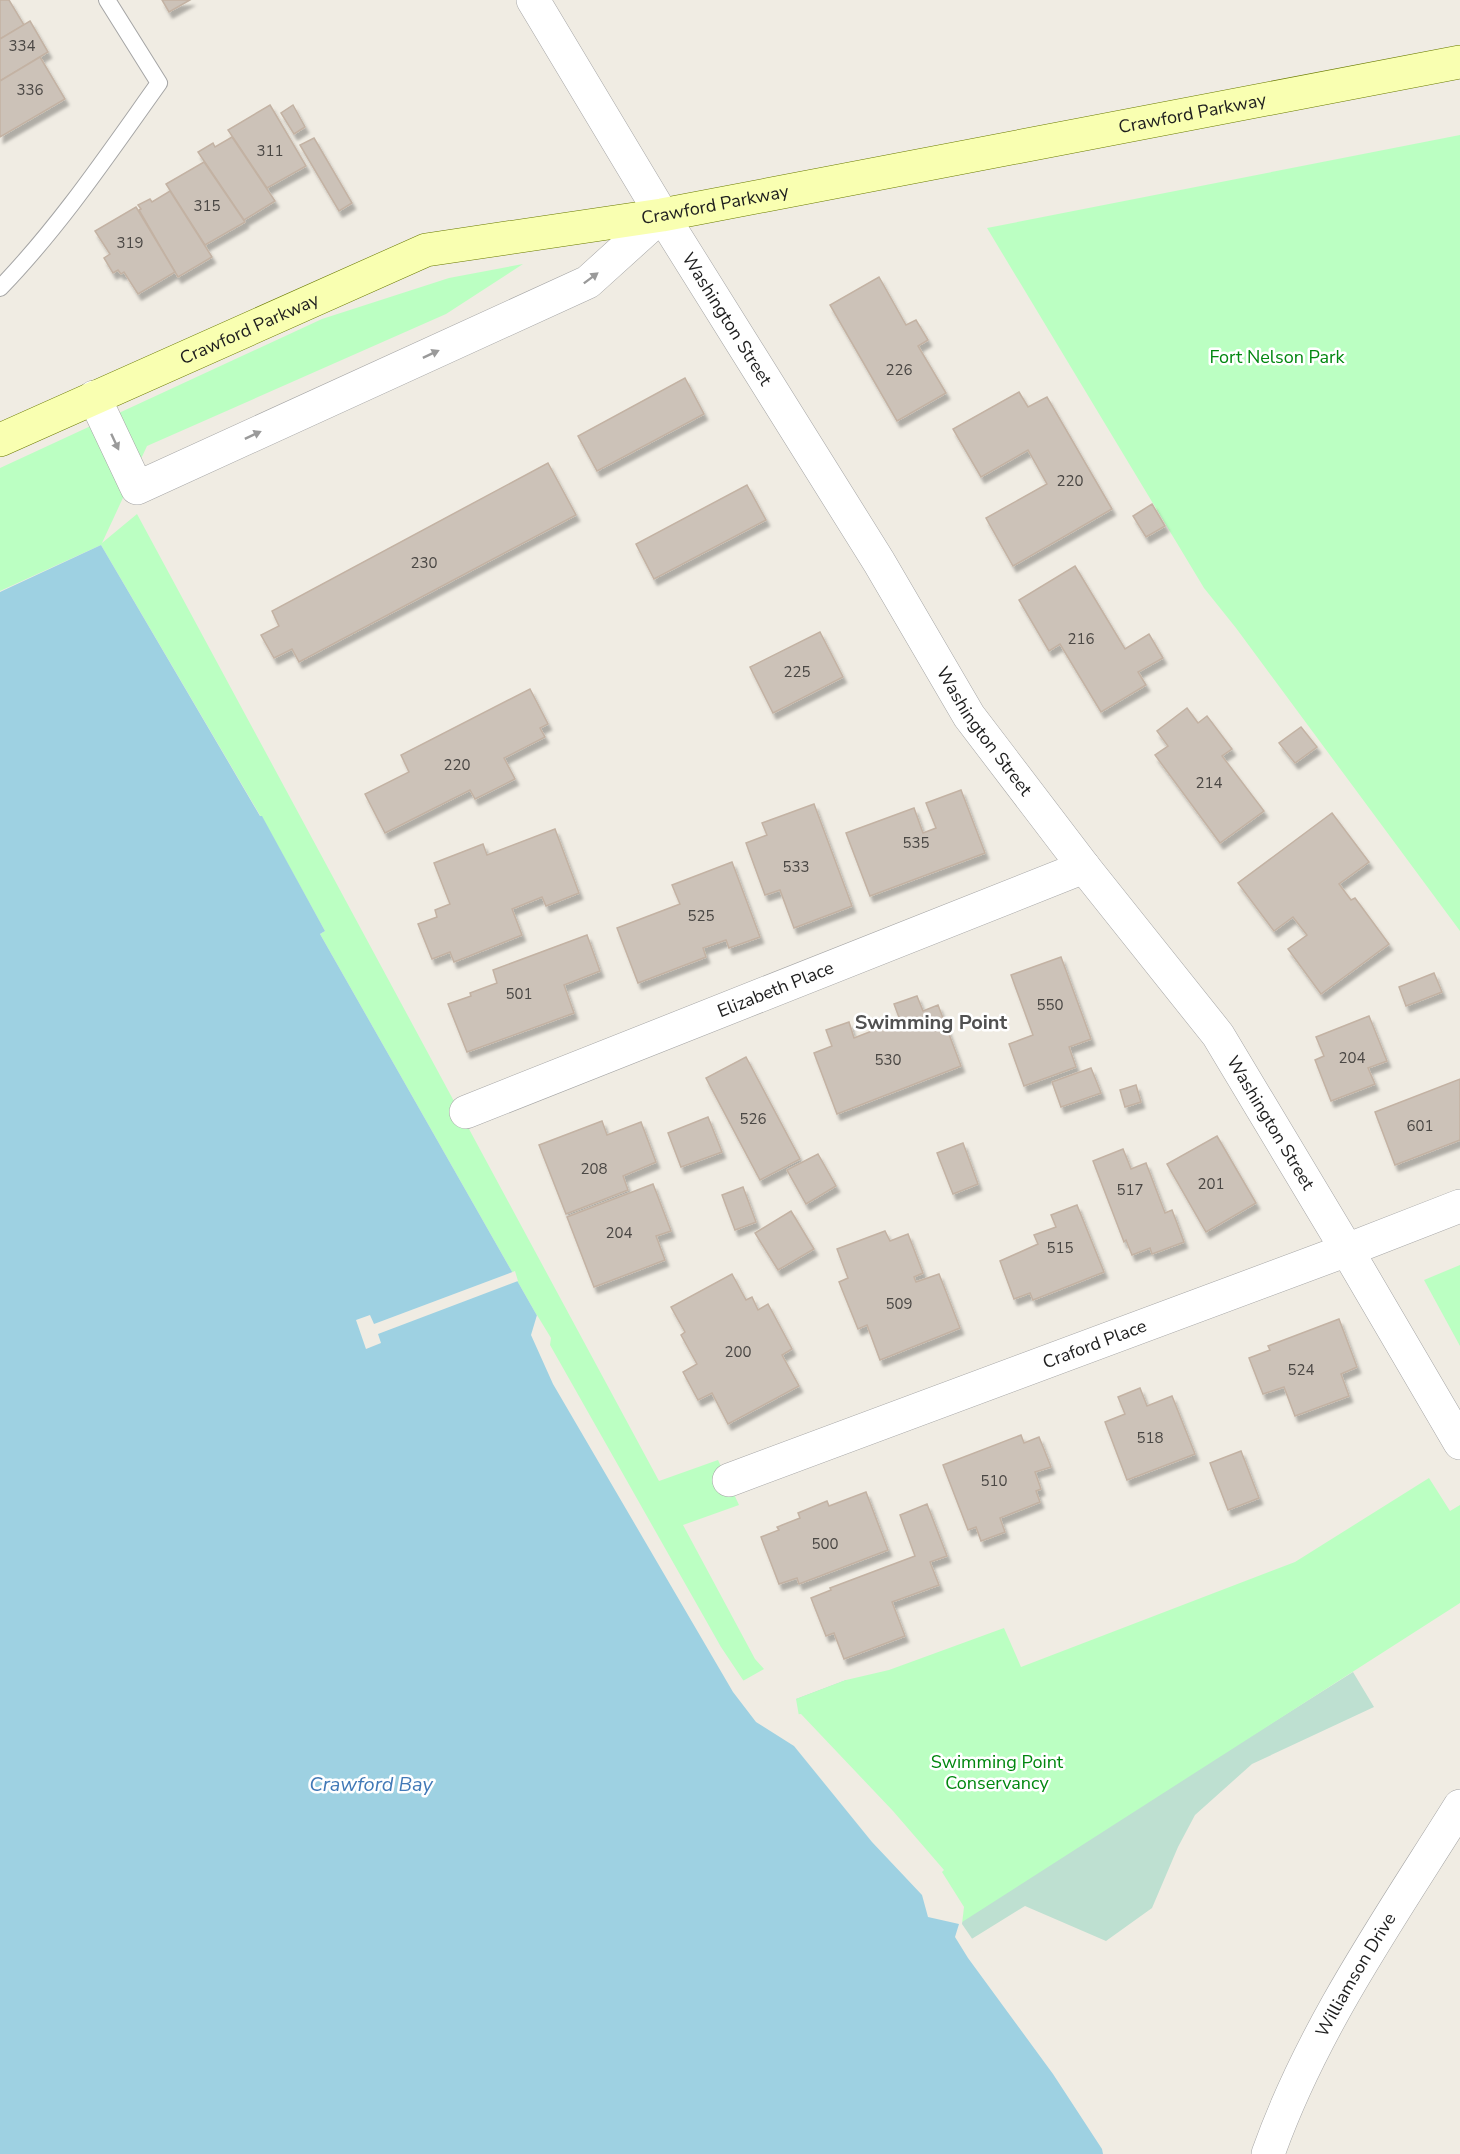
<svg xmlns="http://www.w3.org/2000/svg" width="1460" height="2154" font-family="'Nunito Sans',sans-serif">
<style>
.wetland{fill:#bee0d1}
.park{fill:#bbffc2}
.water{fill:#9ed1e2}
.pier{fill:#f0ece3}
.building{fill:#ccc2b8;stroke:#c3b2a3;stroke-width:1.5;filter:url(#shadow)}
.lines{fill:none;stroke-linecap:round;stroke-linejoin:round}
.service-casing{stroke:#a5a5a5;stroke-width:18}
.minor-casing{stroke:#a5a5a5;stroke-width:34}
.tertiary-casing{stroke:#a5a5a5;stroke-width:34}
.secondary-casing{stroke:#697900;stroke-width:34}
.service{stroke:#fff;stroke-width:16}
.minor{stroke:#fff;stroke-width:33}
.tertiary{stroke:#fff;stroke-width:33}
.secondary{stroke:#f9ffb1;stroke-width:33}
.oneway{fill:#9a9a9a}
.labels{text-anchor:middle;stroke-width:5;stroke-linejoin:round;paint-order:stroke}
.number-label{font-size:15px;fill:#4a4744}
.street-label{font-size:18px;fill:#1e1e1e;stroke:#fff}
.park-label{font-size:18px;fill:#01870f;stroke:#fff}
.neighbourhood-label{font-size:20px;font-weight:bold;fill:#515151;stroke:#fff}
.water-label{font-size:20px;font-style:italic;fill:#4179b7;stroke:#fff}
</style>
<defs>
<filter id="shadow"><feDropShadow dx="3.5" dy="6" stdDeviation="1.5" flood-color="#0004"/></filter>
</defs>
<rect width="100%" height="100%" fill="#f0ece3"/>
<polygon class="wetland" points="1353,1672 1374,1707 1252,1764 1195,1815 1178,1847 1152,1908 1106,1941 1025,1906 970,1940 796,1699 846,1680 1248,1738"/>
<g class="park">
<polygon points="1460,135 1460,931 1236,628 1204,588 987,228"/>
<polygon points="523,264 446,314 147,446 102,543 137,514 659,1481 718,1460 739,1505 683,1525 755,1659 764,1669 741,1682 546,1346 548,1335 320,934 325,931 262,817 261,817 101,545 0,591 0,468 322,319 449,278"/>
<polygon points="1460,1265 1460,1346 1424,1280"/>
<polygon points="1429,1478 1450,1511 1460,1505 1460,1603 959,1924 799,1716 796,1699 846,1680 889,1670 1004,1628 1021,1667 1295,1562"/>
</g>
<polygon class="water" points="101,545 260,816 262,816 325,931 320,934 548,1335 546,1346 741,1682 959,1924 1117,2154 0,2154 0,592"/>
<g class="pier">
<polygon points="515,1271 518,1281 378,1334 381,1343 366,1349 356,1320 370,1315 374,1324"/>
<polygon points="537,1315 551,1338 550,1345 721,1647 743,1680 777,1716 801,1714 893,1811 944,1870 942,1872 964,1907 962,1924 1120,2154 1103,2154 1102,2149 1053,2074 968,1958 955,1937 959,1924 928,1917 922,1895 872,1842 794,1746 756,1722 733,1692 553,1384 531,1335"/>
</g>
<g class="building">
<polygon points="0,0 9,0 24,25 0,39"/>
<polygon points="162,0 190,0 169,12"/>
<polygon points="30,21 48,52 0,81 0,39"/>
<polygon points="40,57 65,99 0,137 0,81"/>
<polygon points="270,105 306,166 267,188 228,130"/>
<polygon points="293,105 305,127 294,134 281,113"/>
<polygon points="232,137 275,201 244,220 198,152 213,143 215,147"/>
<polygon points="314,138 352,203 339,211 300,145"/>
<polygon points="204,162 245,222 205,245 166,184"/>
<polygon points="170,191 212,257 178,277 139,210 141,209 138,205 150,199 152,202"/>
<polygon points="136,207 175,272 138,294 124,272 121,274 118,270 113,273 104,258 110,254 95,231"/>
<polygon points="879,277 906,325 916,320 928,340 918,346 946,393 897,421 830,305"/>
<polygon points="685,378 704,414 597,471 578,436"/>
<polygon points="1019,392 1028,407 1047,397 1112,509 1013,566 986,518 1047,484 1028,450 981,477 953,429"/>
<polygon points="548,463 576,515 299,662 292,649 274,658 261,635 279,626 272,611"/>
<polygon points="747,485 766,520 654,579 636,544"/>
<polygon points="1152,504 1165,526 1146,537 1133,516"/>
<polygon points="1075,566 1125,649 1149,634 1163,658 1138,672 1146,685 1101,712 1060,644 1049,651 1019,600"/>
<polygon points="820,632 843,677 773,713 750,667"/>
<polygon points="530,689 548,724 540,728 545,737 504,758 515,779 475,799 470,790 385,833 365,794 409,772 401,755"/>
<polygon points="1187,708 1198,723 1207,716 1232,749 1222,756 1264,811 1220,843 1155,755 1168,746 1157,731"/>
<polygon points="1301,727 1317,747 1295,763 1279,743"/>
<polygon points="961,790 985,853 870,896 846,833 914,808 923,833 936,828 926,803"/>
<polygon points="814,804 852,906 794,928 780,890 765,895 746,843 767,835 762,823"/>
<polygon points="1332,813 1369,862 1339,884 1351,900 1355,898 1389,944 1321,994 1288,949 1307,935 1293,917 1274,931 1238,883"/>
<polygon points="555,829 579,893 546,906 542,897 512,909 522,935 454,962 450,952 432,959 418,924 437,917 435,910 450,904 434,863 483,844 487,855"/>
<polygon points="732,862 760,937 729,948 726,940 703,948 706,957 638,983 617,928 680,904 672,885"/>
<polygon points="587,935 600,971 564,985 574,1013 467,1052 448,1004 471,996 470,993 497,983 493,970"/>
<polygon points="1061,957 1091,1039 1069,1047 1076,1067 1024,1086 1009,1044 1033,1035 1011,975"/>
<polygon points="1434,973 1442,992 1406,1006 1399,987"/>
<polygon points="917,996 923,1011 938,1005 961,1066 837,1114 814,1053 832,1046 826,1030 849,1022 854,1038 900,1020 894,1004"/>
<polygon points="1369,1016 1387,1061 1368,1068 1375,1084 1331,1101 1315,1060 1324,1056 1316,1037"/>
<polygon points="746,1057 800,1159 760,1180 706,1078"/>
<polygon points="1091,1068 1101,1093 1061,1107 1052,1082"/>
<polygon points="1460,1079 1460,1140 1395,1165 1375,1112"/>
<polygon points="1136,1085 1141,1102 1125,1107 1120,1090"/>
<polygon points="708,1117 722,1152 681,1167 668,1133"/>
<polygon points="602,1121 607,1135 641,1122 656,1162 623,1176 628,1190 566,1214 539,1145"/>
<polygon points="1217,1136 1256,1203 1206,1232 1167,1164"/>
<polygon points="963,1143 978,1184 953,1194 937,1153"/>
<polygon points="1123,1149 1131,1169 1146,1163 1165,1213 1172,1210 1184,1242 1152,1254 1150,1248 1132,1255 1126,1240 1124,1242 1093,1161"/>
<polygon points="818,1154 836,1186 806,1204 787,1170"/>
<polygon points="653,1184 671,1231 656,1236 665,1260 594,1287 567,1217"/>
<polygon points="743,1187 756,1222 735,1230 722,1195"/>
<polygon points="1077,1205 1104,1272 1033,1300 1030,1293 1014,1299 1000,1261 1038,1244 1034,1235 1056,1227 1051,1215"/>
<polygon points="791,1211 814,1249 778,1270 755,1233"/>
<polygon points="885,1231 890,1241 908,1234 923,1273 914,1277 916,1282 939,1274 960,1328 880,1360 867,1325 858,1329 839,1282 848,1278 837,1249"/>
<polygon points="732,1274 746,1300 752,1297 758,1310 768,1304 792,1349 782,1355 799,1386 728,1424 712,1393 698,1400 683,1372 697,1364 681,1335 685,1332 671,1307"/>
<polygon points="1339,1319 1357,1367 1341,1374 1349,1396 1295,1416 1284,1387 1263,1394 1249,1358 1270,1350 1268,1346"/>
<polygon points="1140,1388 1147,1406 1172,1396 1195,1454 1127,1480 1105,1422 1125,1414 1118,1397"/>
<polygon points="1021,1435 1024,1443 1039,1437 1051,1467 1035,1472 1041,1489 1036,1491 1040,1502 1000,1518 1005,1532 981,1541 976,1527 968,1530 943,1465"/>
<polygon points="1241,1451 1259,1498 1228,1510 1210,1463"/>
<polygon points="866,1492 888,1550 799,1584 797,1578 779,1584 761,1537 779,1530 777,1527 800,1518 798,1513 827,1501 829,1506"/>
<polygon points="927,1504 947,1556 930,1562 939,1585 892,1602 905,1636 844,1659 834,1633 826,1636 811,1598 831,1590 830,1588 915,1556 900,1515"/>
</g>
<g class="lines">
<defs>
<path id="service" d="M0,288C60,226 109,153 159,83L107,0"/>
<g id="minor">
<path id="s1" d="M94,397L137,488L588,282L662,215L879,562L969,716L1084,867L1218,1035L1347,1250L1460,1443"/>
<path id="s2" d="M466,1112L1084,867"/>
<path id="s3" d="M729,1480L1347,1250L1460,1206"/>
<path id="s4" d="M1268,2154C1312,2029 1390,1918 1460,1806"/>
</g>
<polyline id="tertiary" points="533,0 662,215"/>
<g id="secondary">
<path id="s5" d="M0,440L426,250L662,215L1460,62"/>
</g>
</defs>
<use href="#service" class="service-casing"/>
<use href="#minor" class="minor-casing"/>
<use href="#tertiary" class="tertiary-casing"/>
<use href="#secondary" class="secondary-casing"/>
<use href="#service" class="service"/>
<use href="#minor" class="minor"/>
<use href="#tertiary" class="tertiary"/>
<use href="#secondary" class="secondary"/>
</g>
<defs><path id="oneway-solid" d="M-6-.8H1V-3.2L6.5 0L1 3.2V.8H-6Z" transform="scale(1.5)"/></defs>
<g class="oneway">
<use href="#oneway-solid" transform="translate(591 278) rotate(-37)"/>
<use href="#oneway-solid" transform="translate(431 354) rotate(-25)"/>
<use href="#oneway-solid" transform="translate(253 435) rotate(-25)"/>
<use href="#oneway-solid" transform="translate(115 442) rotate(65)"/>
</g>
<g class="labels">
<g class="number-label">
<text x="22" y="51">334</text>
<text x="30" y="95">336</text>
<text x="270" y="156">311</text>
<text x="207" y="211">315</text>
<text x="130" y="248">319</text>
<text x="899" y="375">226</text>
<text x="1070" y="486">220</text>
<text x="424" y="568">230</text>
<text x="1081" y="644">216</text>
<text x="797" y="677">225</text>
<text x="457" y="770">220</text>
<text x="1209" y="788">214</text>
<text x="916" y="848">535</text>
<text x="796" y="872">533</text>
<text x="701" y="921">525</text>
<text x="519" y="999">501</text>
<text x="1050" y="1010">550</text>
<text x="1352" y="1063">204</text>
<text x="888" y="1065">530</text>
<text x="753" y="1124">526</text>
<text x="1420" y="1131">601</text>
<text x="594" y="1174">208</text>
<text x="1211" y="1189">201</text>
<text x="1130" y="1195">517</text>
<text x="619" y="1238">204</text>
<text x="1060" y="1253">515</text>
<text x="899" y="1309">509</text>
<text x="738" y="1357">200</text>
<text x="1301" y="1375">524</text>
<text x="1150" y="1443">518</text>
<text x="994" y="1486">510</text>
<text x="825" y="1549">500</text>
</g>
<g class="street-label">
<text dy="6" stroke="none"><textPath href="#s5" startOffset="1245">Crawford Parkway</textPath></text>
<text dy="6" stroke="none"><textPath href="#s5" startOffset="759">Crawford Parkway</textPath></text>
<text dy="6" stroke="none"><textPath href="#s1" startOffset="819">Washington Street</textPath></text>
<text dy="6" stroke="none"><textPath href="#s5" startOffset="273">Crawford Parkway</textPath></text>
<text dy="6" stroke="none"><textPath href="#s1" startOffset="1305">Washington Street</textPath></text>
<text dy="6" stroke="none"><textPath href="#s2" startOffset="333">Elizabeth Place</textPath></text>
<text dy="6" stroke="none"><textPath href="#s1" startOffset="1791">Washington Street</textPath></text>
<text dy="6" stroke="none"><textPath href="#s3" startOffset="390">Craford Place</textPath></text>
<text dy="6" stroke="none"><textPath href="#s4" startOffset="200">Williamson Drive</textPath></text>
</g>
<g class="park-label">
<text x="1277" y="363">Fort Nelson Park</text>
<text x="997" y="1768">Swimming Point<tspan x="997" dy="21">Conservancy</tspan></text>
</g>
<g class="neighbourhood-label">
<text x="931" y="1029">Swimming Point</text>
</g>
<g class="water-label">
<text x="371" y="1791">Crawford Bay</text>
</g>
</g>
</svg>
